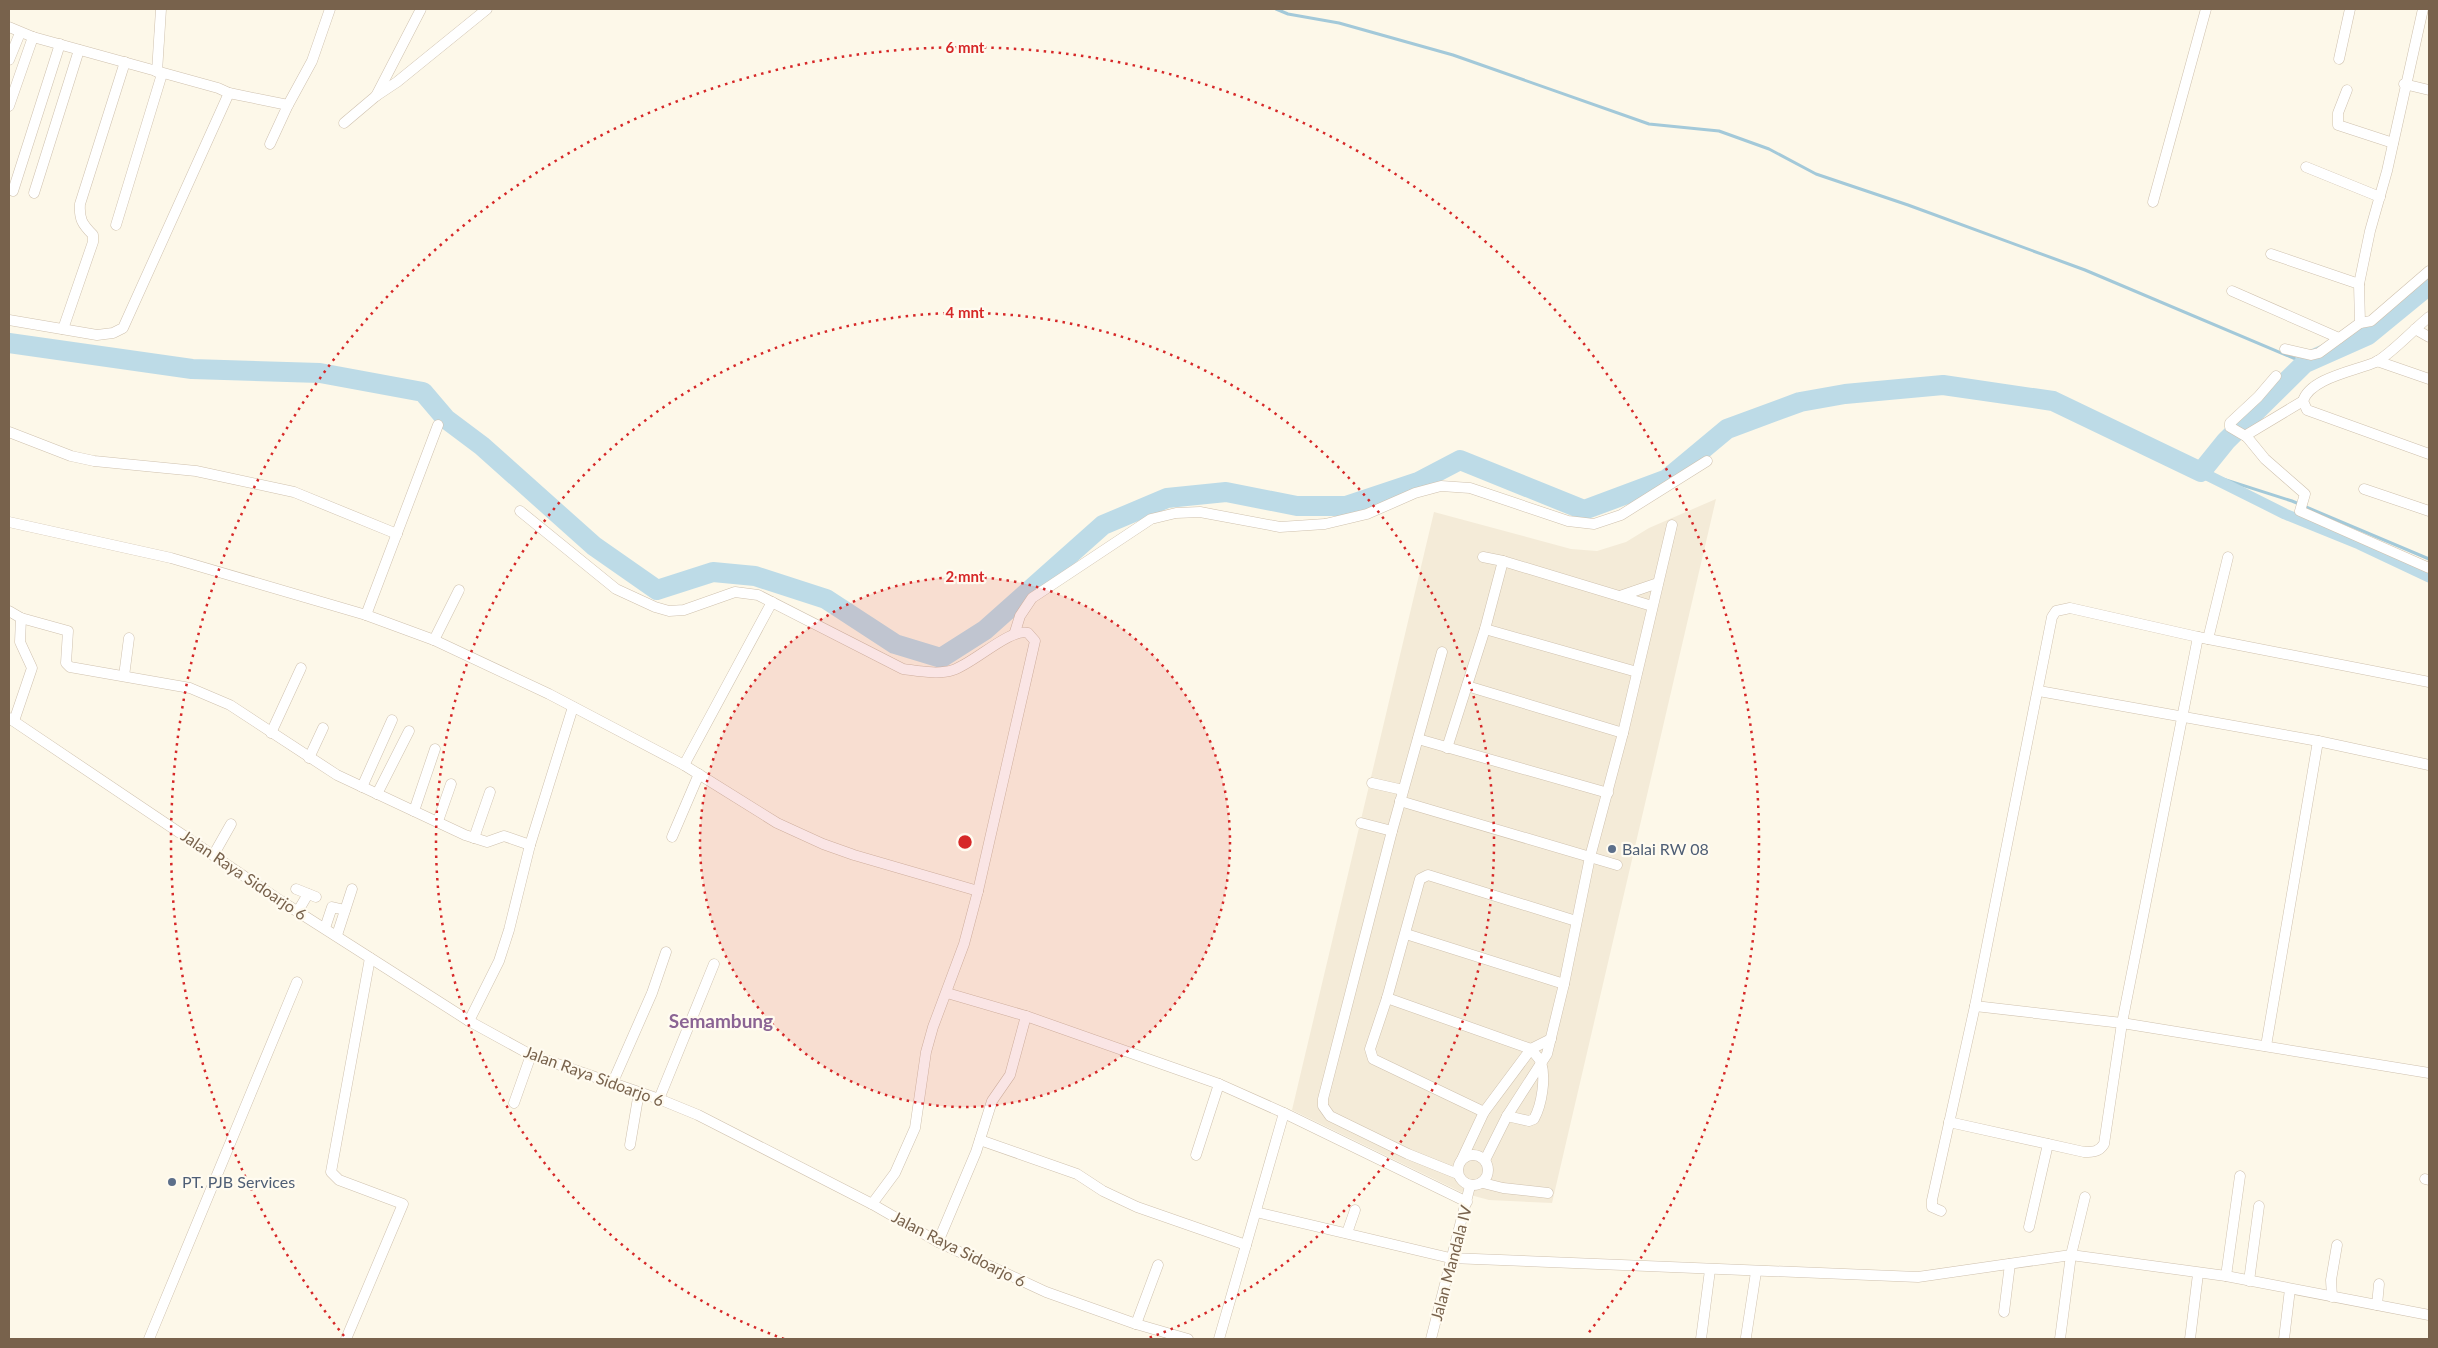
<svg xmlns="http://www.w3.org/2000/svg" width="2438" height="1348" font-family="Lato,sans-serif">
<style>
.residential{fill:#f4ebd8}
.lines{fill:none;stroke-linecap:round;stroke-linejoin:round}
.stream{stroke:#a3c9d9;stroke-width:3}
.canal{stroke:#bddbe7;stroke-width:11}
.river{stroke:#bddbe7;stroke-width:20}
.street-casing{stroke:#cfc1ae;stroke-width:11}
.street{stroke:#fff;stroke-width:10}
.ring{fill:none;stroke:#d62828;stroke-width:2.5;stroke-dasharray:2.5 5}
.service-dot{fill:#5c6f8a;stroke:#fffbf0;stroke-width:2}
.labels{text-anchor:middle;stroke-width:4.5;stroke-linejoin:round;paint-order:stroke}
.service-label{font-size:16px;fill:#4e5e75;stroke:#fffbf0;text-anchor:start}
.street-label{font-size:16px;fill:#78624c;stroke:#fffbf0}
.quarter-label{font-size:19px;font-weight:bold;fill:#8b6494;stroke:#fffbf0}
.centre{fill:#d62828;stroke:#fffbf0;stroke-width:2.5}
.ring-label{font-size:15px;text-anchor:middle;font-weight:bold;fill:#d62828;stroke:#fffbf0;stroke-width:4.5;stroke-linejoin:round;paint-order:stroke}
</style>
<rect width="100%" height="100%" fill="#fdf8e9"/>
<polygon class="residential" points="1716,499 1552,1203 1489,1200 1463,1193 1292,1110 1434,512 1571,549 1597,551 1626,542 1649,528"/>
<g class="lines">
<g class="stream">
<polyline points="1276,9 1288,14 1339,23 1453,55 1649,124 1719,131 1769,149 1816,174 1908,205 2085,270 2305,363"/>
<polyline points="2201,472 2292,501 2429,559"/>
</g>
<polyline class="canal" points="2201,472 2285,514 2359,544 2429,577"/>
<polyline class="river" points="9,343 192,369 320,373 423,392 446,419 482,446 594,546 657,590 713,572 755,576 826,599 895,644 941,658 985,630 1103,525 1167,498 1226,492 1297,506 1346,506 1418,482 1460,460 1584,510 1667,479 1727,429 1800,402 1845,394 1943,385 2053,401 2201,472 2226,441 2305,363 2368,335 2429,285"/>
<defs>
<g id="street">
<polyline points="9,27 33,37 218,88 229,93 288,105"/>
<polyline points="2339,59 2350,9"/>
<polyline points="9,60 20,33"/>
<polyline points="157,72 161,9"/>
<polyline points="2404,84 2429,90"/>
<polyline points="2347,90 2338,113 2338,125 2393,143"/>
<polyline points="376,96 397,82 487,9"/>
<polyline points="9,106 33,37"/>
<polyline points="344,123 376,96 421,9"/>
<polyline points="270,144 288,105 312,61 330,9"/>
<polyline points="2306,167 2380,197"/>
<polyline points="13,191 60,44"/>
<polyline points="34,193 79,50"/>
<polyline points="2153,202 2206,9"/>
<polyline points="116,225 162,74"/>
<polyline points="2271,254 2359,284"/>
<polyline points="2232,291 2339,338"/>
<path d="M2429,317C2415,328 2391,354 2376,362C2355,371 2310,378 2303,401L2307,410L2429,454"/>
<polyline points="9,320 97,335 113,333 123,328 229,93"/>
<polyline points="2360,323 2359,284 2370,231 2387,171 2423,9"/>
<path d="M63,329L93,242V235C82,224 79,219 80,204L125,62"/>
<polyline points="2415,329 2429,337"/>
<polyline points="2285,349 2311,355 2319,353 2360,323 2371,321 2429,271"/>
<polyline points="2377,361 2429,379"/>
<polyline points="2303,401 2248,434 2247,437 2265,459 2305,494 2300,511 2429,568"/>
<polyline points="9,432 71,456 94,461 196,471 294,492 397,534"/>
<polyline points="2247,437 2230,427 2230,423 2258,397 2276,376"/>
<polyline points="2364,489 2429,511"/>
<path d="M520,511L616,589L655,607L669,611L684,610L735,592L758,595L903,669C919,671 938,675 953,670C973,664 1011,627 1028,633L1035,641L978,891L964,944L933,1027L926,1052L915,1128L895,1173L872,1204"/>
<polyline points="9,522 171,558 366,615 434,640 549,694 684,765 777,823 823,844 854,855 978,891"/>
<polyline points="1483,557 1503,561 1652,606"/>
<polyline points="1620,596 1658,583"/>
<polyline points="9,611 21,618 68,631 66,663 70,667 190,688 230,705 337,775 465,835 487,842 504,836 530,845"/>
<polyline points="366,615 438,425"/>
<polyline points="1485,629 1637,672"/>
<polyline points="1015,632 1020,616 1032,598 1151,519 1176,513 1200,512 1280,527 1325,524 1367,514 1415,493 1441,486 1470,488 1568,521 1594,524 1621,515 1707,461"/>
<polyline points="2208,639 2228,557"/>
<polyline points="434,640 459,590"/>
<polyline points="1442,652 1392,831 1323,1099 1323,1106 1330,1116 1408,1154 1458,1174"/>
<polyline points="124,676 129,638"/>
<polyline points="1467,686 1623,733"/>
<polyline points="2039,691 2318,741 2429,765"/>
<polyline points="9,718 281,901 469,1021 531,1055 659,1099 698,1115 872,1204 938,1242 1046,1292 1136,1324 1188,1339"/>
<polyline points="14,721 32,668 20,642 21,618"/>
<polyline points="271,733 301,668"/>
<polyline points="1418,739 1608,793"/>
<polyline points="1447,748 1485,629 1503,561"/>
<polyline points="309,758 323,728"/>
<polyline points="684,765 772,602"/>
<polyline points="1372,783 1403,790"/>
<polyline points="362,787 392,720"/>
<polyline points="377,794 409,731"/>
<polyline points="1400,801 1617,865"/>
<polyline points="414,811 435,749"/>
<polyline points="438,821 451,784"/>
<polyline points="1361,823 1392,831"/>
<polyline points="672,837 699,774"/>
<polyline points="474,838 490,792"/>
<polyline points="214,854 231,824"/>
<polyline points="296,889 316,897"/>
<polyline points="298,911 308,894"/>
<polyline points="325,928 332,907 345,910"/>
<polyline points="1406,934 1564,984"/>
<polyline points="337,935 352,889"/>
<polyline points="947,993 1026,1016 1219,1084 1284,1113 1467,1202"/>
<path d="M1387,998L1531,1049C1534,1053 1539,1058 1541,1062C1546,1078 1542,1104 1534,1119L1529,1121L1507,1116"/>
<polyline points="1975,1006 2122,1023 2429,1073"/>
<polyline points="469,1021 499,961 509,930 530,845 573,707"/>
<polyline points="2266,1046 2318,741"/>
<polyline points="612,1084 652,993 666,952"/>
<polyline points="659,1099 714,964"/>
<polyline points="514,1103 531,1055"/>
<polyline points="1484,1112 1373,1059 1370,1049 1387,998 1420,879 1428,875 1576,921"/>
<path d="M1949,1122L2084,1152C2093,1152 2099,1152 2104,1144L2122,1023L2198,637"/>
<polyline points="980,1140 1077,1174 1103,1191 1137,1207 1246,1245"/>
<polyline points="630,1145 639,1092"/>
<circle cx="1473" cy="1170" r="15"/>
<polyline points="1196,1155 1219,1084"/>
<polyline points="1462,1159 1484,1112 1531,1049 1551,1039"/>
<polyline points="1485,1160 1507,1116 1547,1054 1564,984 1590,857 1623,733 1672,525"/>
<polyline points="2425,1179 2429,1180"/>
<polyline points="1483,1183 1503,1188 1548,1193"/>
<polyline points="1941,1211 1932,1207 1932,1200 1975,1006 2052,617 2056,611 2070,608 2198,637 2429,682"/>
<polyline points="1256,1212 1450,1258 1918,1277 2071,1255 2226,1276 2429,1315"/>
<polyline points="2029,1227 2048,1144"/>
<polyline points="1347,1233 1355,1210"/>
<polyline points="938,1242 976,1152 992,1101 1010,1075 1026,1016"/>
<polyline points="2226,1276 2240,1176"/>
<polyline points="2249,1281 2259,1206"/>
<polyline points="2332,1297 2331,1280 2337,1245"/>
<polyline points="2377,1305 2379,1284"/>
<polyline points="2004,1312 2010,1264"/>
<polyline points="1136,1324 1158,1265"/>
<polyline points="1746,1337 1756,1272"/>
<polyline points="149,1339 297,982"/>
<polyline points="346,1339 403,1204 339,1180 331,1172 370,958"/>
<polyline points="1219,1339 1284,1113"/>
<polyline points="1431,1339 1470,1186"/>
<polyline points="1701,1339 1710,1270"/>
<polyline points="2060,1339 2071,1255 2085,1197"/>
<polyline points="2190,1339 2198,1274"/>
<polyline points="2284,1339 2290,1289"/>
</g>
</defs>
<use href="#street" class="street-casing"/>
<use href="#street" class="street"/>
</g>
<circle cx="965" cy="842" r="265" fill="#d62828" fill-opacity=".12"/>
<g class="ring">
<circle cx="965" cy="842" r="265"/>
<path d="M784 1339A529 529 0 1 1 1146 1339"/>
<path d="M344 1336A794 794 0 1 1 1586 1336"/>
</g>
<g class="service-dot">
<circle cx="1612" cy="849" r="5"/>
<circle cx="172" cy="1182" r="5"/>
</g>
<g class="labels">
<g class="service-label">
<text x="1622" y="855">Balai RW 08</text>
<text x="182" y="1188">PT. PJB Services</text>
</g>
<g class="street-label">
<text transform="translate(244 875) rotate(34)" y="6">Jalan Raya Sidoarjo 6</text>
<text transform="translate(594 1076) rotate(20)" y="6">Jalan Raya Sidoarjo 6</text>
<text transform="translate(959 1249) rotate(27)" y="6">Jalan Raya Sidoarjo 6</text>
<text transform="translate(1451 1263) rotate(-75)" y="6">Jalan Mandala IV</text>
</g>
<g class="quarter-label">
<text x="721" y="1028">Semambung</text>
</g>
</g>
<circle cx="965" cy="842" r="8" class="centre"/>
<g class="ring-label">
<text x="965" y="53">6 mnt</text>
<text x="965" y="318">4 mnt</text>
<text x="965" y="582">2 mnt</text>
</g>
<rect width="2438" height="1348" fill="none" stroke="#78624c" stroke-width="20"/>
</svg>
